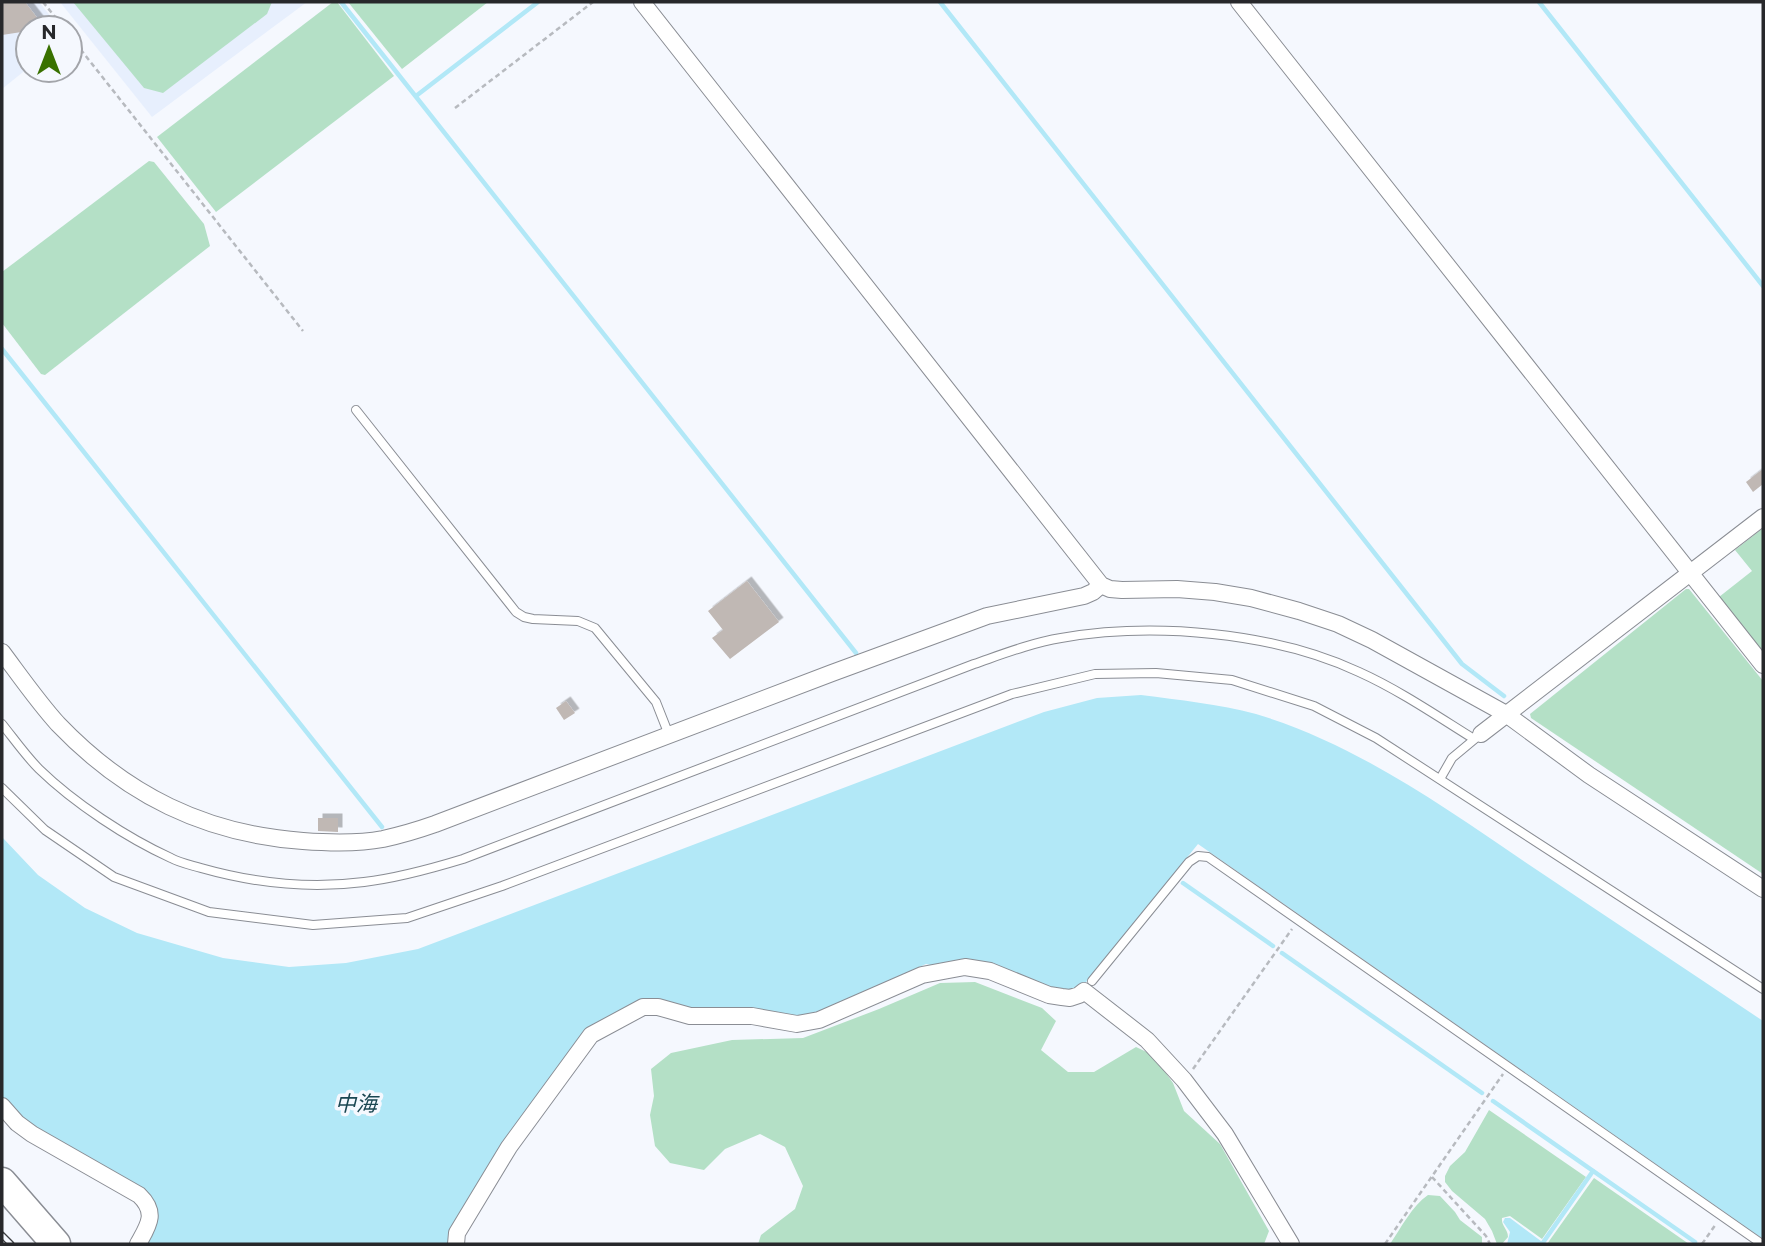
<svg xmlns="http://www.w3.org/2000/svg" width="1765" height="1246" font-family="Montserrat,'Noto Sans JP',sans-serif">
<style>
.built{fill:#e7effd}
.green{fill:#b4e0c6}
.water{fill:#b2e8f7}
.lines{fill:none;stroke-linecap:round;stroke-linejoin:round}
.stream{stroke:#b2e8f7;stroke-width:4.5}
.building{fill:#c0b8b4;filter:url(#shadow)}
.lane-casing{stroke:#8a8d94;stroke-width:10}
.street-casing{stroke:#8a8d94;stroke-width:18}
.highway-casing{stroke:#8a8d94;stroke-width:31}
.path{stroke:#b7babf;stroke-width:2.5;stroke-dasharray:5 3.5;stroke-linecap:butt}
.lane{stroke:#fff;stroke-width:8}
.street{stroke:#fff;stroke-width:16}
.highway{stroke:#fff;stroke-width:28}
.rail-casing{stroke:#3d3f42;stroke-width:7}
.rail{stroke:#f5f8fe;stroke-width:4.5;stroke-dasharray:13;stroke-linecap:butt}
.labels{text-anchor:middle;stroke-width:7;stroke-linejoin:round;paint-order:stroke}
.water-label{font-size:21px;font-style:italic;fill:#1a4651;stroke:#f5f8fe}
</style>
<defs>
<filter id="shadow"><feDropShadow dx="4.5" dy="-4.5" stdDeviation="0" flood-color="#0004"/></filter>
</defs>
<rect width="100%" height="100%" fill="#f5f8fe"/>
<g class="built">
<polygon points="2,2 39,2 60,28 28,28 28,68 2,89"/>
<polygon points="60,2 307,2 152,117"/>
</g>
<g class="green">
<polygon points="73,2 272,2 267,14 163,93 144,88"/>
<polygon points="333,2 337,2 394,76 216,212 157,137"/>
<polygon points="348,2 488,2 402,69"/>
<polygon points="149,161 154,162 204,224 210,246 45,375 41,374 2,323 2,272"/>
<polygon points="1763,528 1763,652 1719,597 1752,571 1735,550"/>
<polygon points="1686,589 1689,589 1763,681 1763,874 1531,718 1530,714"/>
<polygon points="975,982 1042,1008 1056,1021 1041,1050 1068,1072 1094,1072 1136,1047 1153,1055 1173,1083 1184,1111 1220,1144 1269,1231 1264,1244 758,1244 761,1235 795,1209 803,1186 785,1147 760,1134 725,1149 704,1170 670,1163 655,1146 650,1115 654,1096 651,1069 671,1053 732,1040 803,1038 879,1009 940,983"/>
<path d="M1489,1110L1586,1177L1542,1239L1510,1216L1502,1218C1501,1226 1508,1229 1508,1237L1502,1244H1497L1492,1231L1485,1219L1452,1191L1445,1182V1176L1450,1166L1465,1152Z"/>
<polygon points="1594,1178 1689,1244 1547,1244"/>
<path d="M1428,1195L1440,1196L1455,1212L1460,1220L1482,1237V1244H1390C1401,1228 1412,1206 1428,1195Z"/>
</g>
<g class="water">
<path d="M1141,695C1179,700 1219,704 1256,714C1354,743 1441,805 1525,862C1604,915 1684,968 1763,1021V1239L1198,844L1087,981L1081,987L1068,994L926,964L807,1018L690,1011L659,1000L644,999L609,1016L584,1033L450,1244H146L158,1219L152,1198L24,1123L2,1099V837L38,875L85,908L137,933L223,958L289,967L346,963L418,949L1044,712L1097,698Z"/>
<polygon points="1505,1218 1510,1218 1545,1244 1507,1244 1510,1232 1503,1222"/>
</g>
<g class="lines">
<g class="stream">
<polyline points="341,2 856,653"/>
<polyline points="940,2 1462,664 1504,696"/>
<polyline points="1539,2 1763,286"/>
<polyline points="416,96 538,2"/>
<polyline points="2,349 382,827"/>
<polyline points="1183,883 1273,946"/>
<polyline points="1282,953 1482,1093"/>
<polyline points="1493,1101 1695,1242"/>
<polyline points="1542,1244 1593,1171"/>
</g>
</g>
<g class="building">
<polygon points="2,2 25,2 45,28 28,28 28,31 2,35"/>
<polygon points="1763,469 1763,484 1753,492 1746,482"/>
<polygon points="747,581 779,622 730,659 712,638 723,630 708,611"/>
<polygon points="566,701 575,713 564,720 556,708"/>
<polygon points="318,818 338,818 338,832 318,831"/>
</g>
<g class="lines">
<defs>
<g id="lane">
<polyline points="356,410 516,612 524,617 533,619 578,621 595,628 656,702 669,735"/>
<path d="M2,724C14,739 26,756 39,769C74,803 127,838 171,858C180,863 191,865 201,868C254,883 310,889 364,882C398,878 430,869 463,859L974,664C1003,654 1031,643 1061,638C1154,622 1273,632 1359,672C1399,690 1437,716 1474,739"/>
<polyline points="1440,779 1452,758 1476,738"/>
<polyline points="2,788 45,830 114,877 209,912 313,925 407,918 502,886 1012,694 1095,674 1156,673 1232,680 1314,706 1376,738 1763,989"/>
<polyline points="1092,981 1189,862 1198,856 1208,857 1762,1244"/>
</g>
<g id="street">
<polyline points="642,2 1101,585 1110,589 1122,590 1177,589 1215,592 1251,598 1299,611 1338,624 1372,640 1506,714 1589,775 1763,889"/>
<polyline points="1239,2 1763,665"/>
<path d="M2,652C20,676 38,702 58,724C126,795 205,834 303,841C330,843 357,844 383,839C401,835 418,830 435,824L832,673L987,616L1084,596L1093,592L1101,585"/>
<polyline points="1481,734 1763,517"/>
<path d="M2,1106L17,1123L32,1134L139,1195C158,1213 148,1226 138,1244"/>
<polyline points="456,1244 457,1233 509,1147 591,1035 643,1007 658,1007 690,1016 752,1016 797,1024 819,1020 922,975 965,967 990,971 1049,995 1062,997 1070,998 1079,995 1084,991 1147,1040 1184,1080 1225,1134 1291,1244"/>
</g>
<polyline id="highway" points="2,1182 56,1244"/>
</defs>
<use href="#lane" class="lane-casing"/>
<use href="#street" class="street-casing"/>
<use href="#highway" class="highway-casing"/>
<g class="path">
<polyline points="43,2 64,28"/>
<polyline points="70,36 303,331"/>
<polyline points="455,108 593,2"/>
<polyline points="1193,1069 1292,929"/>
<polyline points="1432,1177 1486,1236 1490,1244"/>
<polyline points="1385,1244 1503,1074"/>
<polyline points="1702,1244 1716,1224"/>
</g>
<use href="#lane" class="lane"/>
<use href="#street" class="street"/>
<use href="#highway" class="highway"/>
<defs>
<polyline id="rail" points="2,1235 11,1244"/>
</defs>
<use href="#rail" class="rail-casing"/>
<use href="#rail" class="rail"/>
</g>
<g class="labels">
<g class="water-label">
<text x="356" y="1111">中海</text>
</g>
</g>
<rect width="1765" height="1246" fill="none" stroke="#27282b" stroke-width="7"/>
<g transform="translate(49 49)"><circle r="33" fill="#f5f8fe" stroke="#a3a5aa" stroke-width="2"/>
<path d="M0-5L12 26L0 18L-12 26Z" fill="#397100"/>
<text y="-10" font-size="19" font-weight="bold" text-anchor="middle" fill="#27282b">N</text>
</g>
</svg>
